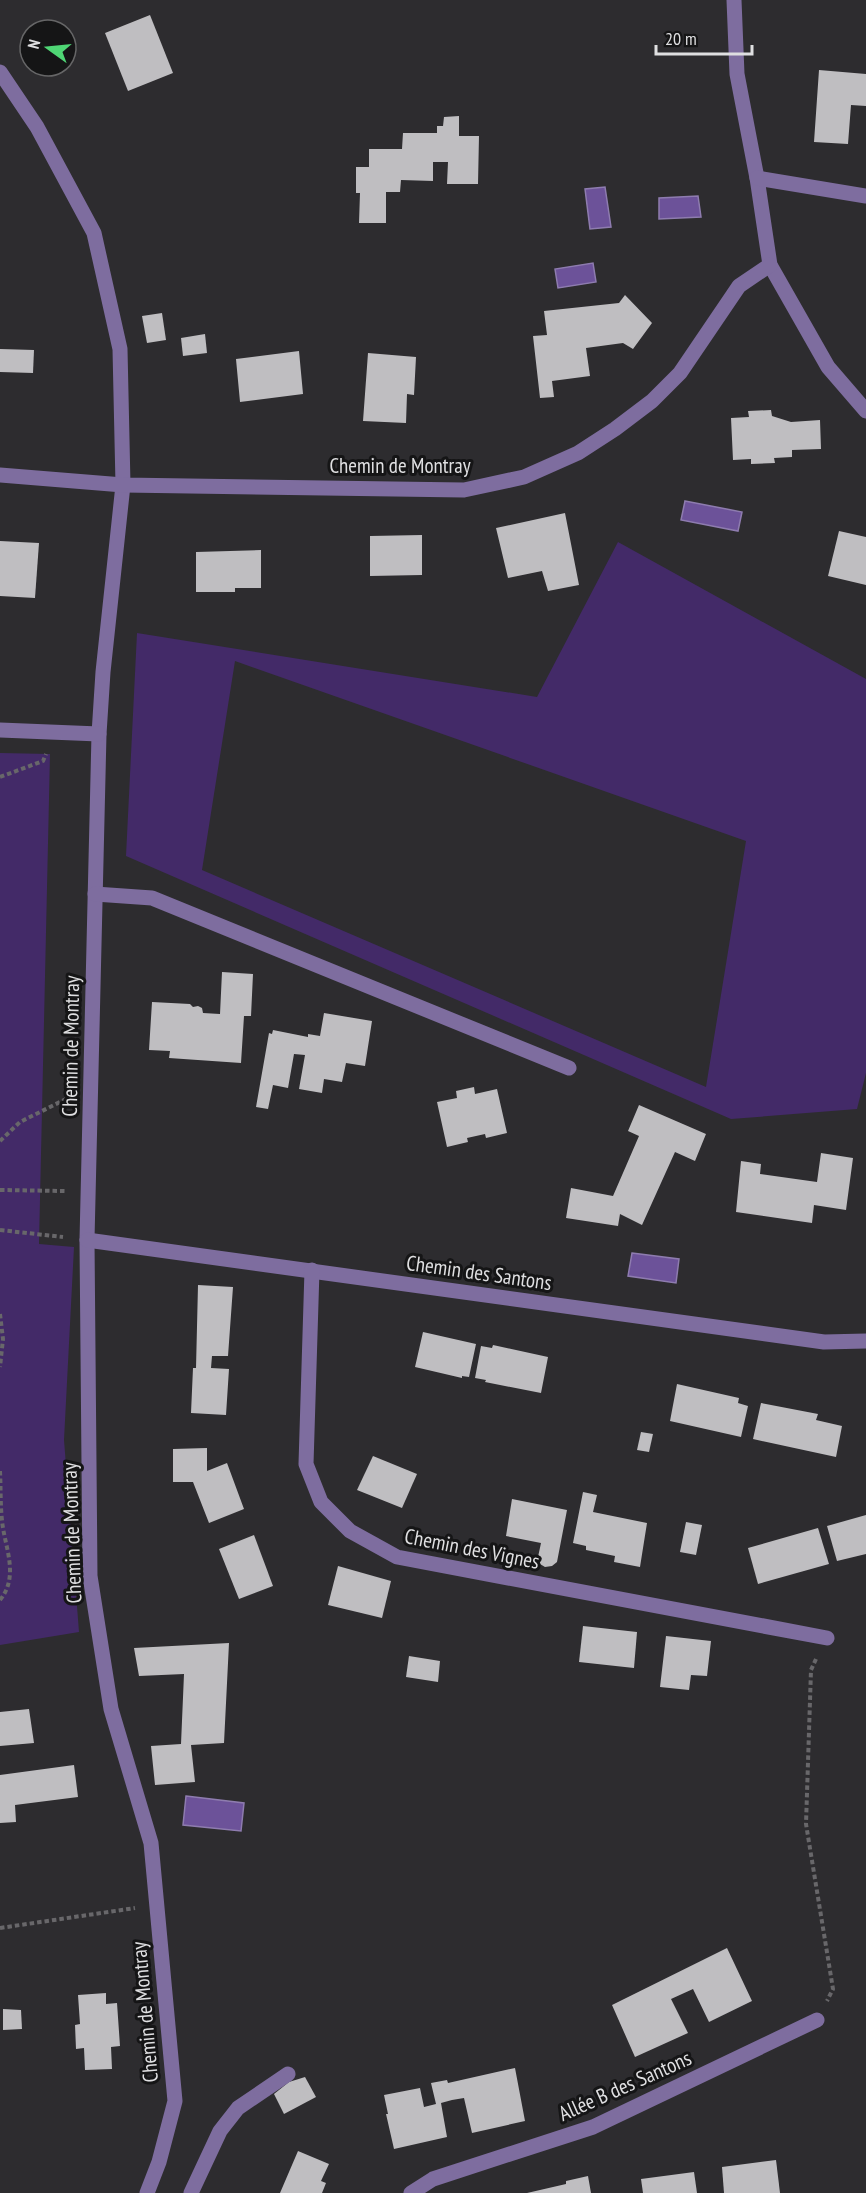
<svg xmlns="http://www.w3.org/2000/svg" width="866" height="2193" font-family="'PT Sans Narrow',sans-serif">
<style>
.green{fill:#432a68;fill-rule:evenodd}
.water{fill:#6c5299;stroke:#8e7caf;stroke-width:1.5}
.building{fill:#bfbec1}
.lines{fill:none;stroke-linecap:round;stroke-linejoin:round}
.path{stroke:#68676a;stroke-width:4;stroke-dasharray:4.5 3;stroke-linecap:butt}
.minor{stroke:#7e6d9f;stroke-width:15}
.labels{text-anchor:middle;stroke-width:6;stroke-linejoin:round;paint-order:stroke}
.street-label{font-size:21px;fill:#dfdfe1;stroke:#151516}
</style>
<rect width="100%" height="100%" fill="#2d2c2f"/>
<g class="green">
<path d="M618,542L866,679V1073L857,1109L731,1119L126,856L137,633L537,697ZM235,661L746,841L706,1087L202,870Z"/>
<polygon points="0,753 50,754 39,1244 74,1247 64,1440 79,1632 0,1645"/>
</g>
<g class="water">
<polygon points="605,187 611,227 590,229 585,189"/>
<polygon points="698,196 701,217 659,219 659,198"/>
<polygon points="593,263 596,282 558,288 555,269"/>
<polygon points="685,501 742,512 738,531 681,520"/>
<polygon points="632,1253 679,1259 676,1283 628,1276"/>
<polygon points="186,1796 244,1803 241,1831 183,1825"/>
</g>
<g class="building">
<polygon points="150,15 173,73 128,91 105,33"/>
<polygon points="819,70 866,74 866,106 851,105 848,144 814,142"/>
<polygon points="459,116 459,136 479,136 478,184 447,184 448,162 433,162 433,181 401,180 400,192 386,192 386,223 359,223 360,193 356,193 356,167 369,167 369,149 402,149 403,133 437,133 437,126 443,126 444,117"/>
<polygon points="625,295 652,323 633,349 623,343 586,348 590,376 552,381 554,397 540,398 533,336 547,335 544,311 619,303"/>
<polygon points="162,313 166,340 147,343 142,316"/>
<polygon points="205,334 207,353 183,356 181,338"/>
<polygon points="0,349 34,350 33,373 0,372"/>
<polygon points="299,351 303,394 240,402 236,359"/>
<polygon points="368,353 416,357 414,395 407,394 406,423 363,421"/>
<polygon points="771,410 772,416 791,422 820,420 821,449 792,450 792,457 774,458 775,463 751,464 751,459 733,460 731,418 749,417 748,411"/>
<polygon points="565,513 579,585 548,591 542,571 508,578 496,528"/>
<polygon points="839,531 866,537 866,585 828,576"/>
<polygon points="422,535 422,575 370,576 370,536"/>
<polygon points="0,541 39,543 35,598 0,596"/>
<polygon points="261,550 261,588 235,588 235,592 196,592 196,552"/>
<polygon points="222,972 253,974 251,1016 244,1016 241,1063 169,1058 170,1051 149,1050 152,1002 190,1004 193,1007 198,1006 202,1008 203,1013 220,1014"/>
<polygon points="324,1013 372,1021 365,1066 346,1063 342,1082 324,1079 322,1093 299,1089 305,1055 294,1054 288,1088 273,1085 268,1109 256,1107 269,1033 272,1034 273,1030 308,1037 308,1034 320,1036"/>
<polygon points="474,1087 475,1094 497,1089 507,1133 486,1138 485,1134 467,1138 468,1142 447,1147 437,1102 457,1098 456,1091"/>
<polygon points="639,1105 706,1134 695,1161 675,1152 642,1225 620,1214 618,1226 566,1218 571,1188 613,1196 639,1136 628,1131"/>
<polygon points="821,1153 853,1158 846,1210 814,1205 812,1223 736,1212 741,1161 761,1164 760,1174 817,1182"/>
<polygon points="198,1285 233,1287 228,1356 212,1356 211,1368 229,1369 226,1415 191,1413 193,1368 196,1368"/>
<polygon points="423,1332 476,1344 469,1377 462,1376 462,1378 415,1367"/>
<polygon points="493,1345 548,1357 541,1393 485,1382 486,1380 475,1378 481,1346 492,1348"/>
<polygon points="677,1384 739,1398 738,1403 748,1406 741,1437 670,1421"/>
<polygon points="761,1403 818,1414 816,1420 842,1426 836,1457 753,1439"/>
<polygon points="641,1432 653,1434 649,1452 637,1450"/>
<polygon points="207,1448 207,1471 227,1463 244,1509 209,1523 193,1482 173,1482 173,1449"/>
<polygon points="373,1456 417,1474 402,1508 357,1490"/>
<polygon points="583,1492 597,1495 593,1512 647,1523 640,1567 614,1562 615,1556 586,1550 586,1546 573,1543"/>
<polygon points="512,1499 567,1510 557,1562 552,1566 545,1567 540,1564 538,1557 541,1543 506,1536"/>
<polygon points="866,1515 866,1554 837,1561 827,1526"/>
<polygon points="686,1522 702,1525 696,1555 680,1552"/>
<polygon points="818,1528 829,1564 758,1584 748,1548"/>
<polygon points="254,1535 273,1586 239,1599 219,1549"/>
<polygon points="338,1566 391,1581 382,1618 328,1605"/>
<polygon points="583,1626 637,1632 634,1668 579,1662"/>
<polygon points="666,1636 711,1641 707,1676 691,1675 689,1690 660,1687"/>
<polygon points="229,1643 224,1743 191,1745 195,1782 155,1785 151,1746 181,1744 184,1674 139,1676 134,1648"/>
<polygon points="409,1656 440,1661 438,1682 406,1677"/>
<polygon points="29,1709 34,1743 0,1746 0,1712"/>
<polygon points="74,1765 78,1797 15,1805 16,1822 0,1823 0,1775"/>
<polygon points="727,1948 752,2001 709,2022 693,1989 671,1999 688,2033 635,2057 612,2005"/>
<polygon points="106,1993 106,2004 117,2003 120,2046 111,2047 112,2069 85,2070 84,2048 76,2049 75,2025 80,2024 78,1995"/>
<polygon points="3,2009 21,2010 22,2029 3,2030"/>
<polygon points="515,2068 525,2121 472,2133 464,2098 452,2100 441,2103 447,2137 394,2149 386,2114 388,2114 384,2095 420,2088 424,2107 436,2104 431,2083 447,2080 448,2083"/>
<polygon points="305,2077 316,2097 284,2114 274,2094 289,2082"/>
<polygon points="298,2151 329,2164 321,2181 326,2183 322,2193 280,2193"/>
<polygon points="776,2160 780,2193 724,2193 722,2167"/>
<polygon points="694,2172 697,2193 643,2193 641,2179"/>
<polygon points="588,2176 591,2193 527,2193 566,2184 566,2181"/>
</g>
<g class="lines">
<g class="path">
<polyline points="0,777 43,761 46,754"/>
<polyline points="0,1141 20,1122 66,1099"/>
<polyline points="0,1190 65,1191"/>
<polyline points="0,1230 63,1237"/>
<polyline points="0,1314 3,1339 0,1367"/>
<path d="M0,1471C1,1490 0,1509 3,1528C7,1552 18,1578 0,1600"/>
<polyline points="816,1659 811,1670 806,1824 833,1989 827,2001"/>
<polyline points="0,1928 135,1908"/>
</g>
<g class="minor">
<polyline points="734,0 737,74 757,178 770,265 828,367 866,411"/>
<polyline points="0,72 37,127 94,233 120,349 123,485 103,672 99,734 87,1240 90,1576 111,1709 151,1843 175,2101 159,2162 147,2193"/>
<polyline points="757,178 866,196"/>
<polyline points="0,475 123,485 464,490 524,477 578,453 615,429 652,401 680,373 739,286 770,265"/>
<polyline points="0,730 99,734"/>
<polyline points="95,894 152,898 569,1068"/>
<polyline points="87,1240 824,1342 866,1341"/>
<polyline points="312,1270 306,1464 321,1502 350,1531 397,1557 827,1638"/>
<polyline points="191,2193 220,2131 238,2108 288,2074"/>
<polyline points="411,2193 433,2179 593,2127 817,2020"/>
</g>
</g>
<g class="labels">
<g class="street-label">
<text x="400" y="473">Chemin de Montray</text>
<text transform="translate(71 1046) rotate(-89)" y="7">Chemin de Montray</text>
<text transform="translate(479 1273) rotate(8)" y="7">Chemin des Santons</text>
<text transform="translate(72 1533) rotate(-92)" y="7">Chemin de Montray</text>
<text transform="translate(472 1549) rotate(11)" y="7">Chemin des Vignes</text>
<text transform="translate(145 2012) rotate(-95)" y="7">Chemin de Montray</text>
<text transform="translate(625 2086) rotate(-24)" y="7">Allée B des Santons</text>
</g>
</g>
<g transform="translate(48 48) rotate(285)"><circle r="28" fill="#151516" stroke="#666667" stroke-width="1.5"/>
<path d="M0-4.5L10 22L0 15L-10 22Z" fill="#4fd675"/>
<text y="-9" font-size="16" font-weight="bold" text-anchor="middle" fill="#dfdfe1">N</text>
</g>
<path d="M656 45v9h96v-9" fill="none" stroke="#dfdfe1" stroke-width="3"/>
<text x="665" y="45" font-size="18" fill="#dfdfe1" stroke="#151516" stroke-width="4.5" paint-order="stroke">20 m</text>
</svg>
